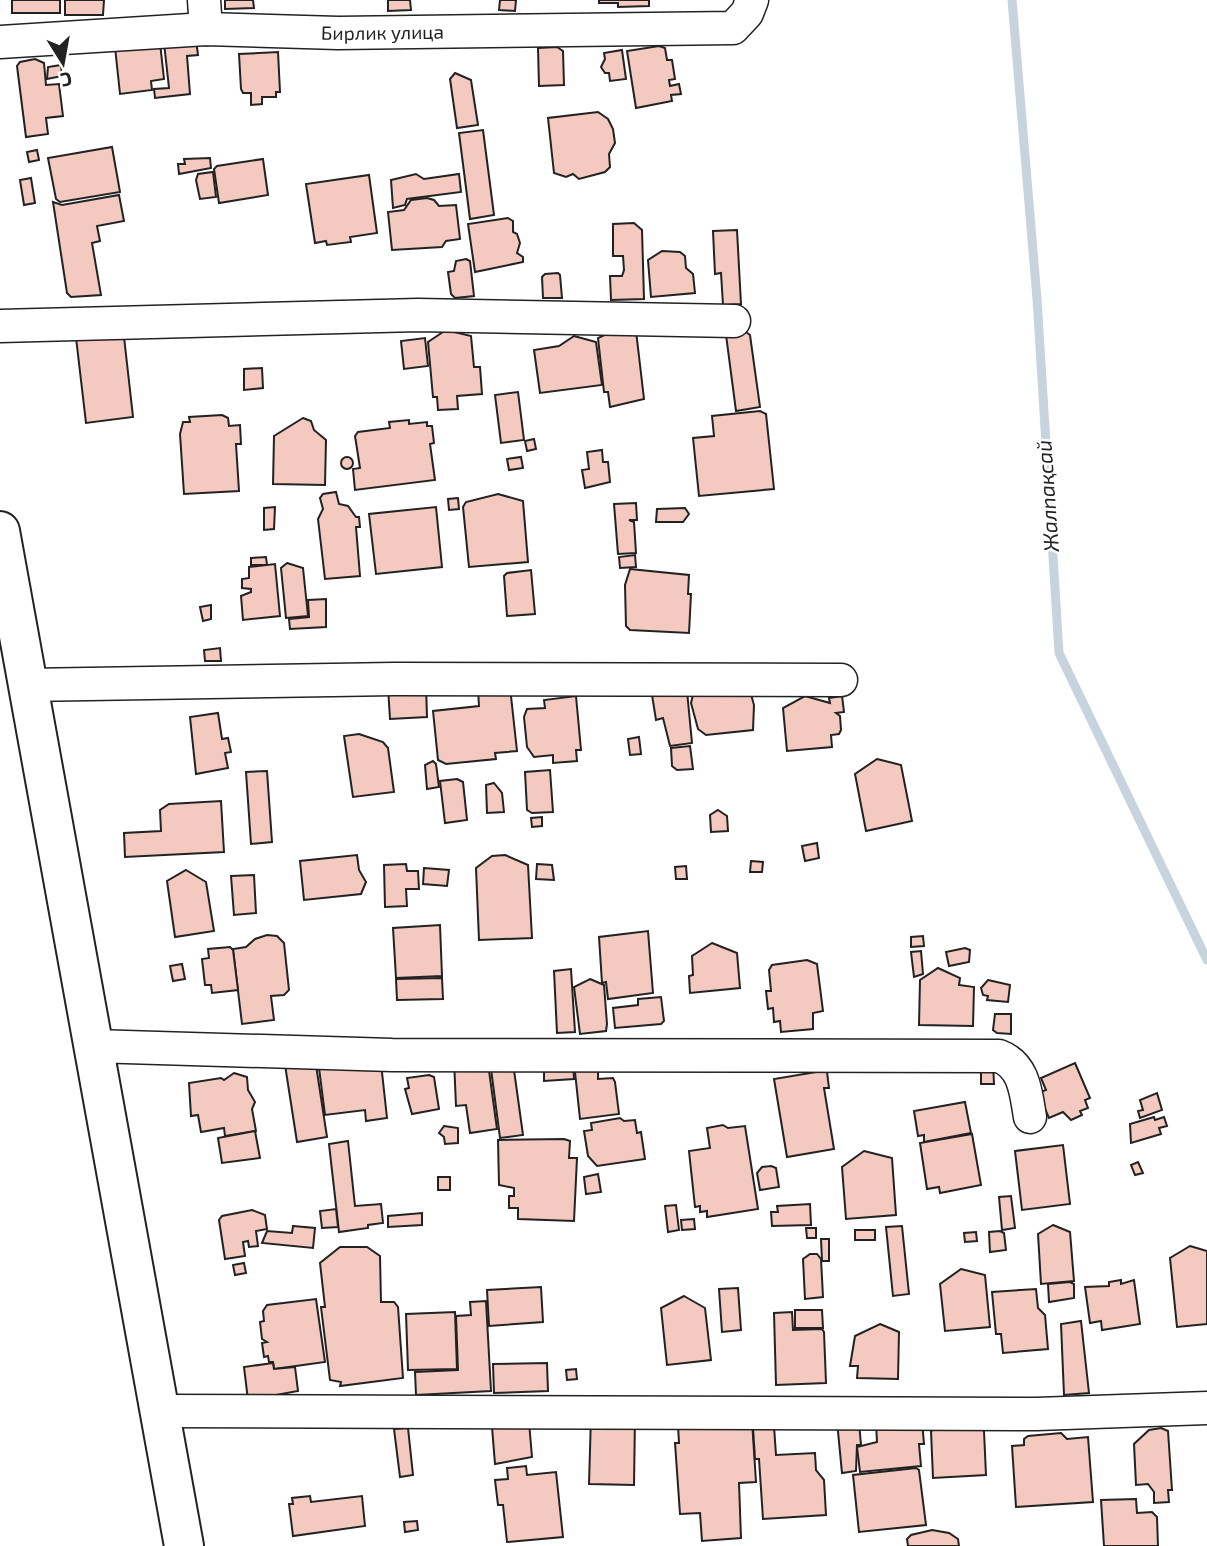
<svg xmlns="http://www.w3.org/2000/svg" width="1207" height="1546" font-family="'Exo 2',sans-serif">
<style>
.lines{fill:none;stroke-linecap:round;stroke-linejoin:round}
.stream{stroke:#c7d3dd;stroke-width:9}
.building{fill:#f3c9c0;stroke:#222;stroke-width:2}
.minor-casing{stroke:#222;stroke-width:35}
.major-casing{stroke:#222;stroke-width:42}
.minor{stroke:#fff;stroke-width:32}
.major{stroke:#fff;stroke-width:38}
.labels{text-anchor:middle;stroke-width:5;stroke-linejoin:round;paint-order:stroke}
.street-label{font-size:19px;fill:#222;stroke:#fff}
.water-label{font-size:21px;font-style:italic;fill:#222;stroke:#fff}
</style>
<rect width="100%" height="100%" fill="#fff"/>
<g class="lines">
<polyline class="stream" points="1012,0 1037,299 1059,653 1207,960"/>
</g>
<g class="building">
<rect x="12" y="0" width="48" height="13"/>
<polygon points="65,0 104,0 103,15 65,15"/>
<polygon points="225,0 253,0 254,8 225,9"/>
<polygon points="388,0 410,0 411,10 388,11"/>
<polygon points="500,0 516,0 515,11 499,10"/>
<polygon points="599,0 649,0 649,6 618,7 618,3 599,3"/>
<polygon points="196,40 198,55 187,56 190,94 155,98 154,89 169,88 164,43"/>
<polygon points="160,43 164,79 151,81 152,90 120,94 115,47"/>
<polygon points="659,46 665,48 667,60 672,60 675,79 669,80 670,86 679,84 681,94 671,95 672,101 636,108 627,51"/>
<polygon points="557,47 563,51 564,85 539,86 538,48"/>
<polygon points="622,50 626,79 610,81 609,73 605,73 601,67 605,59 604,53"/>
<polygon points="278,52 280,92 276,92 276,97 262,97 262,104 251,105 251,93 243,93 241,89 239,54"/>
<polygon points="35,59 44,63 46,85 59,84 63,116 46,118 48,134 26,137 17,66 20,62"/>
<polygon points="61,65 62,76 47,79 48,67"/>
<polygon points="455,73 471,80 478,125 457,128 450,79"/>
<polygon points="598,112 608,119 613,129 615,143 609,154 610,167 605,172 579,179 573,174 566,177 554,173 548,118"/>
<polygon points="483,130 494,215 470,219 459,133"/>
<polygon points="112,147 120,192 60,202 56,199 48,158"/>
<polygon points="37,150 39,160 29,162 27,152"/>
<polygon points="210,158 211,168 179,174 178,164 185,164 184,159"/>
<polygon points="263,159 268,195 219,203 214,169 217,166"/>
<polygon points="213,172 216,197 200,199 196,180 198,174"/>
<polygon points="416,174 424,179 459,174 461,192 407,199 405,205 393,208 391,180"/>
<polygon points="369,175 377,233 350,237 351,242 327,245 326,241 315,243 306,184"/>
<polygon points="31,178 35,203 24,205 20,180"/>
<polygon points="119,195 124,221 97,226 100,241 92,243 101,295 71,297 67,293 53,202 62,205"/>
<polygon points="427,198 434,200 439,206 456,205 460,239 446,241 442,247 392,250 388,212 404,210 411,200"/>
<polygon points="508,218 513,221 513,232 517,234 520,243 517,253 523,257 523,262 475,272 468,224"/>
<polygon points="634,223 642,230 644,299 611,300 610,276 622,276 624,270 623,256 613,256 613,224"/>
<polygon points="737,230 741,304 723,305 721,273 715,274 713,231"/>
<polygon points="662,251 680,252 685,256 686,268 693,274 695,293 651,297 648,260"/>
<polygon points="466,259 470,261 474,296 455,298 451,294 448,272 454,271 456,261"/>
<polygon points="558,273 560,275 562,298 543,298 542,277 545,274"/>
<polygon points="123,328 133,417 86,423 75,329"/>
<polygon points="617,329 636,331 644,399 610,407 608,392 604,392 598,338"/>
<polygon points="742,329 750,335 760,407 736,411 726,335"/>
<polygon points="446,330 471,336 474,367 480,367 482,394 457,396 458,409 438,410 437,397 433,397 428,342"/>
<polygon points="574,336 596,342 602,385 540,393 534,350 559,346"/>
<polygon points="425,338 428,366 404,369 401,341"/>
<polygon points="262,368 263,388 244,390 244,369"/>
<polygon points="518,392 524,440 501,443 495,395"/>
<polygon points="760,411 766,414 774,489 699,496 693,438 714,436 712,416"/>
<polygon points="222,415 228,418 229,426 240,425 241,444 236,444 239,491 184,494 180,434 183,422 190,422 189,417"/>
<polygon points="303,418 311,421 314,430 326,440 325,485 273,484 274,436"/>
<polygon points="409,420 409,424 427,422 427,426 432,426 434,443 430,444 435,480 355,490 353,469 360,468 355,436 358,432 390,428 389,422"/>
<polygon points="534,439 536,449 527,451 525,441"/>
<polygon points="602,450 603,462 608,462 610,482 585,488 582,470 589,469 587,452"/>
<polygon points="521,457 523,468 509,470 507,459"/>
<circle cx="347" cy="463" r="6"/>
<polygon points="336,492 339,504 348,506 356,517 359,517 360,527 356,527 360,576 325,579 318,519 323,509 320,498 323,494"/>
<polygon points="498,494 523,501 528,562 469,567 463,507 466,502"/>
<polygon points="458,498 459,509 449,510 448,499"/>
<polygon points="636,503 637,520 629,520 634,522 636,553 618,554 614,504"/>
<polygon points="275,507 274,529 264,530 264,508"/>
<polygon points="436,507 442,567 376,574 369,514"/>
<polygon points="685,508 689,514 683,522 656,522 657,509"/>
<polygon points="635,555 636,567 620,568 619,557"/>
<polygon points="266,557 267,565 251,565 251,558"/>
<polygon points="287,563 303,568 308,616 286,618 281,568"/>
<polygon points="275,564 280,616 243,620 241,596 251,592 251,589 242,588 242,579 249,578 249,567"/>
<polygon points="630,569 689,575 688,594 691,594 689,633 630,630 626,626 625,585"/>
<polygon points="531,570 535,614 507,616 504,576 507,573"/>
<polygon points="326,599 326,627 290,629 289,619 309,617 308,600"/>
<polygon points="211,605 211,619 203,621 200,607"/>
<polygon points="220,648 221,661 205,661 204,650"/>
<polygon points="426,685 427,717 390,719 388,687"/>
<polygon points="510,687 517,751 495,753 496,759 446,764 438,760 433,711 479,706 478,690"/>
<polygon points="749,687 754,705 753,730 706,735 698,729 691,703 694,691"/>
<polygon points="687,691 692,743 670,746 663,718 656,720 652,695"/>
<polygon points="576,696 581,750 576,750 577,761 553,763 553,755 534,757 527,747 524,717 527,709 545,708 544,700"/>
<polygon points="805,696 830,703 829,698 842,696 844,712 836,713 840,716 841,730 839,734 831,735 832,747 787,751 783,708"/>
<polygon points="218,713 222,739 228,738 231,752 225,753 228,768 196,774 190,717"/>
<polygon points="359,734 383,742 388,748 394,792 353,797 344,736"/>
<polygon points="639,737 641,754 630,755 628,739"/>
<polygon points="690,746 693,769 677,770 672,766 671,748"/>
<polygon points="877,759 901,765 912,821 866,831 855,774"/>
<polygon points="433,761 436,764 439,787 427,789 425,765"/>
<polygon points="550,770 553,812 532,813 527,810 525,772"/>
<polygon points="267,771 272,842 251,844 246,772"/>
<polygon points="457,779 463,782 467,820 445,823 440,781"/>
<polygon points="494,783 502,793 504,812 487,813 486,785"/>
<polygon points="221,801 224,852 125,857 124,833 161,831 160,810 169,804"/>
<polygon points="718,810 727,816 728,831 711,832 710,815"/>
<polygon points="542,817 542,826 532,827 531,818"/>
<polygon points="817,843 819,858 805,861 802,846"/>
<polygon points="357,855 359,870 366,882 361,894 304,900 300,861"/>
<polygon points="505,855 528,865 532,938 479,940 476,868 492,856"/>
<polygon points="751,861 763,862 762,872 750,872"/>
<polygon points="406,864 407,871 418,871 419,889 406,889 407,906 385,907 384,865"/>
<polygon points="537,864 552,865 554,880 536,879"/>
<polygon points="686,866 687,879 676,879 675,867"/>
<polygon points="424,868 449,870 447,886 423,884"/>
<polygon points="186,870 206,882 214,931 175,937 167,881"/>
<polygon points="254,875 256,913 234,915 231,876"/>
<polygon points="440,925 442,976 396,978 393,928"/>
<polygon points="648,931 653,993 608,999 606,982 602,983 599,937"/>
<polygon points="267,935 277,936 284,943 289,990 284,995 271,996 274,1020 242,1024 233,949 246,947 255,939"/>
<polygon points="923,936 924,946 911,947 911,937"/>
<polygon points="712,943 737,953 740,988 690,993 689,976 693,975 692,956"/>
<polygon points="230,947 233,950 238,990 212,993 211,985 205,985 202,959 209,958 208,949"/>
<polygon points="965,948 970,950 969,962 949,966 946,952"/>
<polygon points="921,951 923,974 914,977 911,952"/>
<polygon points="807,960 817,964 823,1011 813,1013 813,1029 781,1032 780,1021 774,1022 773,1008 768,1009 766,991 771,991 769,970 772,965"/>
<polygon points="182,964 185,979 173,981 170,966"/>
<polygon points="938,968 960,978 959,985 974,987 973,1026 919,1025 920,980"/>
<polygon points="571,969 575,1032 557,1033 554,971"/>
<polygon points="442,978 443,999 397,1000 396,979"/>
<polygon points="590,979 604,985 607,1024 606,1031 580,1034 574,987"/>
<polygon points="988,980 1010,985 1008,1002 987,1000 988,996 983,995 981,988"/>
<polygon points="661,997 664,1021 661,1024 615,1028 613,1008 638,1005 638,999"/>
<polygon points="995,1014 1011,1014 1011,1034 997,1033 993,1030"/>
<polygon points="487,1056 497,1129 470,1133 466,1105 456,1106 454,1060"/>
<polygon points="544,1062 573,1064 574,1079 544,1081"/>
<polygon points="941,1062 993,1063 994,1084 981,1084 981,1072 941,1072"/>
<polygon points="381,1063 387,1118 366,1121 365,1110 325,1115 319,1068"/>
<polygon points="1075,1063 1090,1098 1085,1100 1088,1108 1080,1111 1082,1115 1071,1120 1063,1112 1049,1118 1038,1093 1046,1090 1041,1078"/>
<polygon points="285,1065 316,1065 327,1137 297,1142"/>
<polygon points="598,1067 598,1079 613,1078 615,1082 619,1114 580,1119 575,1072 579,1068"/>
<polygon points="491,1069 514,1070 523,1135 500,1138"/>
<polygon points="822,1071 827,1072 829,1088 824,1088 834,1149 787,1157 774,1079"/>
<polygon points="234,1073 247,1077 248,1090 255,1102 252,1109 256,1131 225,1136 224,1128 201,1132 198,1115 191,1116 189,1083 221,1078 224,1080"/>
<polygon points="429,1075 434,1077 439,1109 412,1114 405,1089 409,1088 407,1078"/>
<polygon points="1157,1093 1162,1110 1140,1118 1138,1111 1143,1110 1140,1100"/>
<polygon points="965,1102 971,1133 924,1142 924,1135 918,1136 914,1111"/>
<polygon points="1154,1117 1155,1120 1164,1117 1167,1126 1159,1128 1161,1134 1131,1143 1130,1124"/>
<polygon points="620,1118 624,1121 635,1120 637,1133 641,1132 645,1159 597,1166 588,1156 584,1131 592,1130 591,1123"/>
<polygon points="723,1125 728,1128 745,1126 758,1209 707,1217 707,1211 700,1212 700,1206 695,1207 689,1151 710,1148 707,1128"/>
<polygon points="444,1126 458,1128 458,1143 445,1144 444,1137 439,1133"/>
<polygon points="255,1131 260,1158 222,1163 218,1138"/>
<polygon points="972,1134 981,1185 940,1193 939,1187 927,1189 920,1143"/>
<polygon points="564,1139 570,1141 569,1158 577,1158 574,1221 518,1219 518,1208 509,1208 509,1196 514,1196 514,1188 499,1185 498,1140"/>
<polygon points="348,1141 355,1206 381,1204 383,1223 368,1225 368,1228 339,1232 329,1144"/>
<polygon points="1063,1145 1070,1204 1022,1210 1015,1151"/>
<polygon points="864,1151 892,1158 896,1215 846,1219 842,1167"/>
<polygon points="1138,1162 1143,1173 1135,1175 1131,1165"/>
<polygon points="771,1166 776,1168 779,1187 760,1190 757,1173 762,1167"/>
<polygon points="598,1174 601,1192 586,1194 584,1177"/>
<rect x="438" y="1177" width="12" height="13"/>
<polygon points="1011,1196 1015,1228 1002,1230 999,1197"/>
<polygon points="810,1204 811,1225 772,1226 771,1212 778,1212 777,1206"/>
<polygon points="676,1205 679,1230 668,1232 665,1206"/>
<polygon points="336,1209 338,1227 322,1228 320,1211"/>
<polygon points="252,1210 265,1215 267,1229 256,1231 258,1246 249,1247 248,1241 243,1242 245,1256 225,1259 219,1220 222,1216"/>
<polygon points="422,1213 422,1225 388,1227 388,1216"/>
<polygon points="694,1219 695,1229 682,1230 681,1220"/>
<polygon points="1053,1225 1070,1232 1074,1281 1041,1284 1038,1234"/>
<polygon points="293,1226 315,1228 313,1248 262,1243 267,1231 292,1233"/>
<polygon points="902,1226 909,1294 893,1296 886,1227"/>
<polygon points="806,1228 816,1228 816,1238 807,1238"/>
<rect x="855" y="1230" width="20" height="10"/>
<polygon points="1000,1231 1004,1233 1006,1250 990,1252 989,1232"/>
<polygon points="976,1232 977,1241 965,1242 964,1233"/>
<polygon points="821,1239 829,1239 829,1261 822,1261"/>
<polygon points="1190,1246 1207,1251 1207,1324 1177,1327 1170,1258"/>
<polygon points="340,1247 367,1247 380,1256 381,1302 394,1302 398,1307 403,1378 340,1386 341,1382 330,1380 321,1307 325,1307 320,1263"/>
<polygon points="810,1254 817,1254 821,1259 823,1297 805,1299 803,1259"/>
<polygon points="244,1263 246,1273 235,1275 233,1265"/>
<polygon points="961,1269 985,1275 990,1327 945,1331 940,1284"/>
<polygon points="1121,1280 1121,1284 1134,1280 1140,1324 1102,1330 1101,1321 1090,1323 1085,1287 1109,1286 1109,1282"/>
<polygon points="1070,1282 1074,1284 1074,1298 1049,1302 1048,1284"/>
<polygon points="541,1287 543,1322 489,1326 487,1290"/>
<polygon points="738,1288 741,1330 722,1332 719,1289"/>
<polygon points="1036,1289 1038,1308 1045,1315 1048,1349 1003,1353 1001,1334 996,1334 992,1292"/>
<polygon points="684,1296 705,1308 711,1360 667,1365 661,1308"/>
<polygon points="316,1299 325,1362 274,1369 273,1362 269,1362 268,1356 264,1357 262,1343 267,1342 262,1339 260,1322 264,1321 263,1311 267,1305"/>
<polygon points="486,1301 491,1391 416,1395 415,1372 458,1370 456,1316 471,1315 470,1302"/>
<polygon points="795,1310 822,1310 823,1328 795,1328"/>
<polygon points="455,1312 457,1369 408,1370 406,1314"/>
<polygon points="792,1312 793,1330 822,1329 824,1332 826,1383 776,1385 774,1313"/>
<polygon points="1081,1321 1089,1393 1064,1395 1061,1324"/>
<polygon points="880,1324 899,1332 898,1379 857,1378 858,1366 850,1366 855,1336"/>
<polygon points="273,1363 274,1369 295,1367 298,1391 248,1400 244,1367"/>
<polygon points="547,1363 548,1391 494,1393 493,1364"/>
<polygon points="576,1369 577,1379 567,1380 566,1370"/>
<polygon points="591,1416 635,1417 634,1485 589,1484"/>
<polygon points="752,1421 756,1482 739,1483 741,1538 702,1541 700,1513 680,1514 675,1443 679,1443 678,1426"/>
<polygon points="837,1421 859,1422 861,1445 857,1445 856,1471 842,1473"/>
<polygon points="922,1421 924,1444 919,1444 921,1466 860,1472 857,1447 877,1442 876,1423"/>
<polygon points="952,1421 978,1427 984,1431 986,1475 933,1478 931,1431"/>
<polygon points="529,1422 532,1457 495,1464 492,1427"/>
<polygon points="774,1426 776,1455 815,1453 816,1470 824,1480 826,1515 763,1519 759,1459 755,1459 753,1428"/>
<polygon points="408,1428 413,1475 400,1477 394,1429"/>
<polygon points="1161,1428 1168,1431 1172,1490 1168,1490 1169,1502 1154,1503 1154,1492 1148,1484 1136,1485 1134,1444 1149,1430"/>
<polygon points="1061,1433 1067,1439 1088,1437 1093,1502 1016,1507 1012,1446 1024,1445 1024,1439 1028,1436"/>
<polygon points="526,1466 527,1475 556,1472 563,1537 507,1542 503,1505 498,1505 495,1480 508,1479 507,1468"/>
<polygon points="916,1468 919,1470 926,1525 859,1532 853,1475"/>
<polygon points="310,1496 311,1502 362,1496 365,1526 293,1536 289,1504 293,1504 292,1498"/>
<polygon points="1136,1499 1137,1513 1152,1512 1157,1517 1158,1546 1104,1546 1101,1500"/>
<polygon points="417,1521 418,1530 405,1532 404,1522"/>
<polygon points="932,1530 949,1533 958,1539 959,1546 908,1546 907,1539 911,1535"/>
</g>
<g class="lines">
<defs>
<g id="minor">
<polyline points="204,0 206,29"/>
<path id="s1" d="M0,42L206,29L338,33L733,28L747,13L752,0"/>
<polyline points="0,326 418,315 734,321"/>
<polyline points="27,685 394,679 841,680"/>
<path d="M93,1046L392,1055L999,1056C1025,1066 1026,1094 1030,1117"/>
<polyline points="160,1411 1037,1414 1207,1408"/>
</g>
<polyline id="major" points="0,531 184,1546"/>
</defs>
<use href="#minor" class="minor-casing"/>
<use href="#major" class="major-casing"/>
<use href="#minor" class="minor"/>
<use href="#major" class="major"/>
</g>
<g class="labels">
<g class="street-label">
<text dy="7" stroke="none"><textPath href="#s1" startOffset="383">Бирлик улица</textPath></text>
</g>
<g class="water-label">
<text transform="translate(1048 496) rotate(-94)" y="7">Жалпақсай</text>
</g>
</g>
<g transform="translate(63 63) rotate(169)" stroke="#ffffff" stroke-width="5" paint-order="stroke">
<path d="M0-5L12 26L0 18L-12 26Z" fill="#222222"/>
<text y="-10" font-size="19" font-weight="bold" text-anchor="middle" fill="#222222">С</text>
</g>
</svg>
